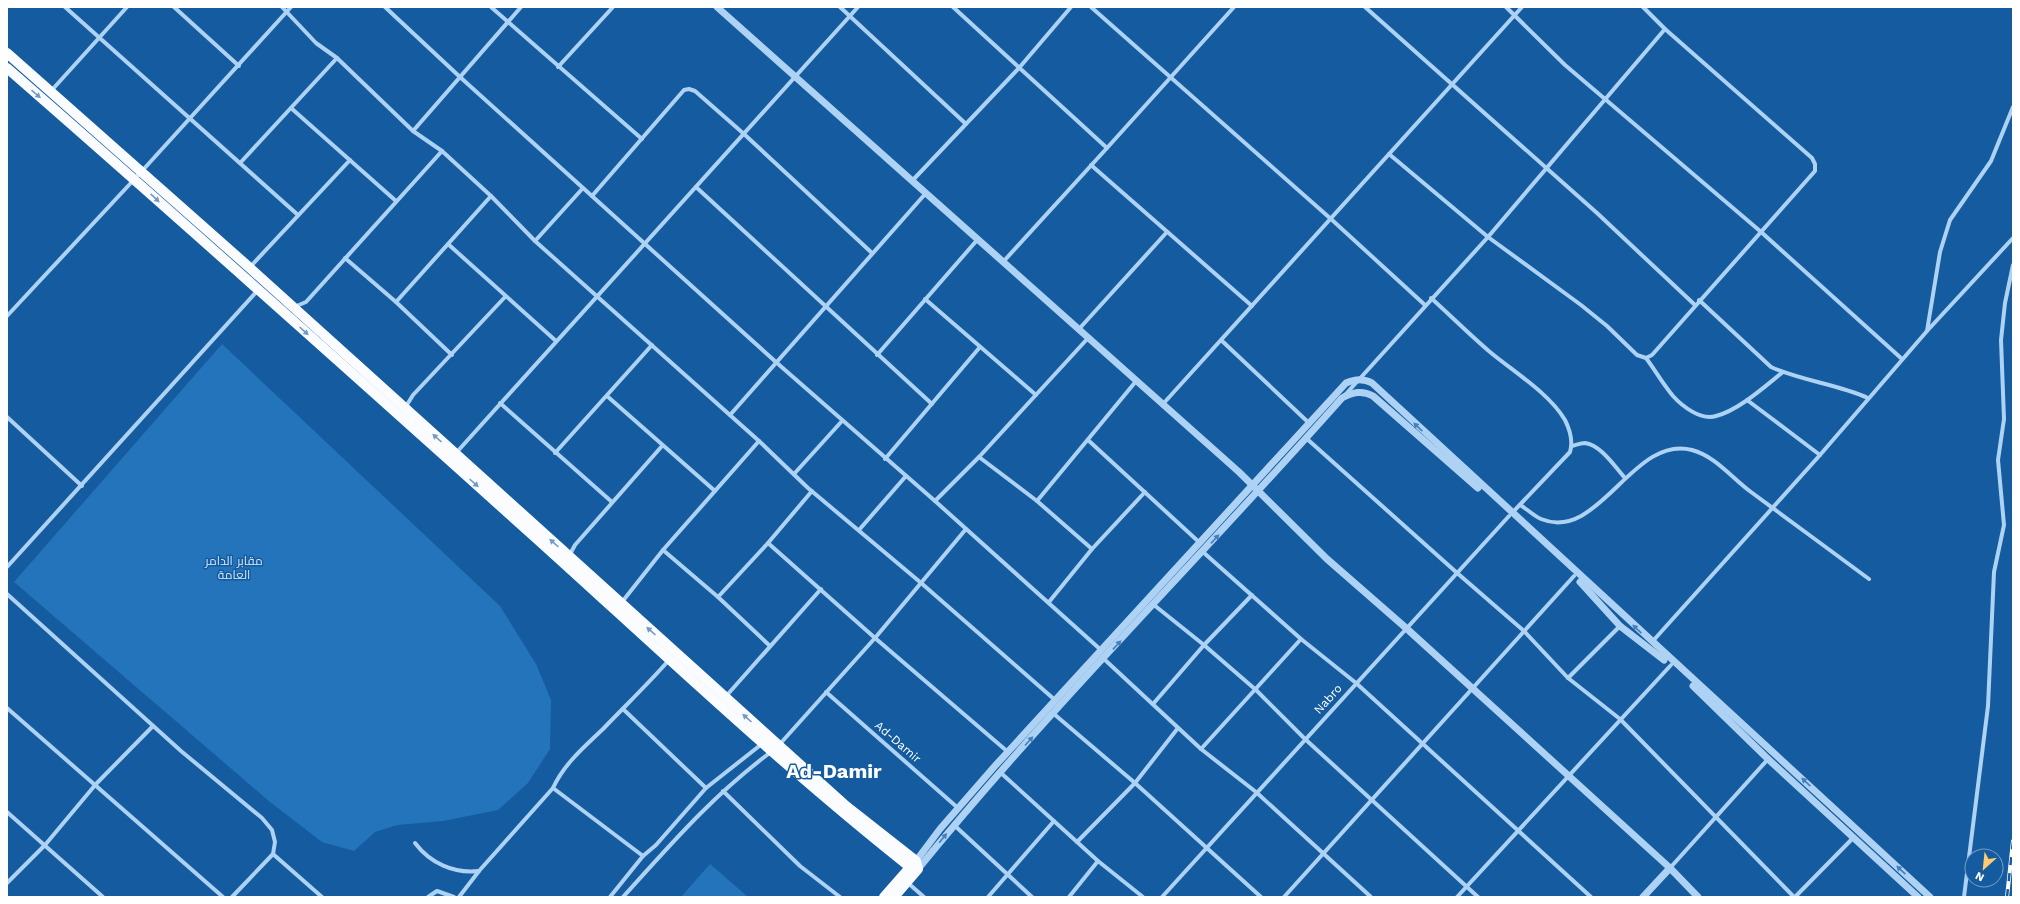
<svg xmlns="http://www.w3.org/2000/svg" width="2020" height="904" font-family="'Work Sans',Cairo,sans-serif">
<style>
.green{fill:#2474bc}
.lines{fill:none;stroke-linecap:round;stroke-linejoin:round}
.minor{stroke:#add2f4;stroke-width:4}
.tertiary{stroke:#add2f4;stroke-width:7}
.primary{stroke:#fafcff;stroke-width:10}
.rail-casing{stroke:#fff;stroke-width:4}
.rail{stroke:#155b9f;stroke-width:2.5;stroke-dasharray:8;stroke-linecap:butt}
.oneway{fill:#719bc5}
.oneway2{fill:#437fb8}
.labels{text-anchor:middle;stroke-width:3;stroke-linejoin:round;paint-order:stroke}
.park-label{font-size:12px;fill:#d6ebfd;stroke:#155b9f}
.street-label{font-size:12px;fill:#fff;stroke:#155b9f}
.town-label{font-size:20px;font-weight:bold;fill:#fff;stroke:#155b9f}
</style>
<rect width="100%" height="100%" fill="#155b9f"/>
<g class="green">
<polygon points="222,344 500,606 536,664 551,700 550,749 528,783 498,810 443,821 397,825 375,832 354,851 322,842 270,802 14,582"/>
<polygon points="710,864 748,897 681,897"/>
</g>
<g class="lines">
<g class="minor">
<polyline points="65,7 298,215"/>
<polyline points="174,7 239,66"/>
<polyline points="282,7 316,43 337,58 413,131 442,151 491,196 535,241 759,441 808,488 920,582 1055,700"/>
<polyline points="385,7 460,77 777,363 935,501 1101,650"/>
<polyline points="491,7 642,139"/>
<polyline points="840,7 966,124"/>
<polyline points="953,7 1107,148 1234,7"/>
<polyline points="1091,7 1331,219 1425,305"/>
<polyline points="1365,7 1597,213 1695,305"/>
<polyline points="1506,7 1565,65 1760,231 1902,359"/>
<polyline points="558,67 613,7"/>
<polyline points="51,91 127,7"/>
<polyline points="291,108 396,201"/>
<polyline points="413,131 521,7"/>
<polyline points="1389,154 1488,237 1581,305 1607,326 1637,355 1646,358 1652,355 1815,171 1815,164 1812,158 1665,29"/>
<polyline points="241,162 337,58"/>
<polyline points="1091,165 1252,306"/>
<polyline points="912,181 1019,68 1071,7"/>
<polyline points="696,187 932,404"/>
<polyline points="592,196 684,90 689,89 695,91 744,134 872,253"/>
<polyline points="535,241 583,188"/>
<polyline points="448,244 556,341"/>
<polyline points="345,258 396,302 452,355"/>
<polyline points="1003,262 1107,148"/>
<polyline points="250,267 350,160"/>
<path d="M1431,298C1451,316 1470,335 1490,352C1514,372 1549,393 1565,420C1570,430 1573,442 1570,452L1512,513"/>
<polyline points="925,299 1036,395"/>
<path d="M1699,300L1771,367C1802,381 1837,384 1868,398"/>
<polyline points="396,302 491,196"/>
<polyline points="294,307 306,302 442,151"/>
<polyline points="7,316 142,171 291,7"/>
<polyline points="1079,329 1167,232"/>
<polyline points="1927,331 2013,238"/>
<polyline points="1221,340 1309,423"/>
<polyline points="877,355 978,239"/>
<path d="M1646,358C1655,370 1663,384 1673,396C1682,406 1701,421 1716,416C1739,410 1764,387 1783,372"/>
<polyline points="1345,395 1488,237 1665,29 1643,7"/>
<polyline points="607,396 715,491"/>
<polyline points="1747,400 1820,455"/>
<polyline points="500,403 612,502"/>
<polyline points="1163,404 1522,7"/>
<polyline points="405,408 413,395 505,297"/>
<polyline points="730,415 926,193"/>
<polyline points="7,417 82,486"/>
<polyline points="1306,438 1456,572 1524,631 1568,678 1620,719 1794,897"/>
<polyline points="1088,440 1200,543"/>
<path d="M1572,446C1576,445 1581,443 1585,443C1601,445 1615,467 1625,478"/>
<polyline points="456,453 858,7"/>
<polyline points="555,453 652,345"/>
<polyline points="979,457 1037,501 1092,549"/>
<polyline points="885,459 980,347"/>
<polyline points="794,474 842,421"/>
<polyline points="935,501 979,457 1089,337"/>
<polyline points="1037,501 1137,380"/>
<path d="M1520,505C1527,509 1534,516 1541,519C1599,543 1633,434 1692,450C1715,456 1732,478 1751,492C1790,521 1830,550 1869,579"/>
<polyline points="859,530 906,476"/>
<polyline points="768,543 812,491"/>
<polyline points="663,550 718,597 770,646"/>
<polyline points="1203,552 1301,639 1356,683 1591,897"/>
<polyline points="569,556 575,545 662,446"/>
<polyline points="7,567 258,290"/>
<polyline points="7,594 181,751 262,818 272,830 275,842 273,854 232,897"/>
<polyline points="718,597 768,543 875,638 1008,752"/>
<polyline points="622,602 663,550 759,441"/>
<polyline points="1049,602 1092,549 1145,492"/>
<polyline points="1154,605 1204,645 1256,690 1305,739 1478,897"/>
<polyline points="1652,642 1820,455 1927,331 1940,252 1950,220 1991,161 2013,107"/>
<polyline points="1104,659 1201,749 1256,792 1371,897"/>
<polyline points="1568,678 1620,626"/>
<polyline points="826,692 958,808"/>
<polyline points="727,697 728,694 821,589"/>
<polyline points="1153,704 1204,645 1252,595"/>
<polyline points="7,708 223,897"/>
<polyline points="623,709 706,788"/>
<polyline points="1054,714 1135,783 1261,897"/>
<polyline points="779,745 875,638 966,529"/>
<polyline points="1201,749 1301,639"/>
<polyline points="1001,773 1098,861 1143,897"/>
<polyline points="553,788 643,856 656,845 706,788 763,743"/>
<polyline points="723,791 800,866 840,897"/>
<polyline points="7,812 103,897"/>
<polyline points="954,825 1032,897"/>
<polyline points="1077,842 1135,783 1178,728"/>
<path d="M415,843C430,863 454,874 479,871"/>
<polyline points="273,854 322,897"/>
<polyline points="1670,868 1769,758"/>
<polyline points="7,883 45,845 96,784 153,726"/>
<polyline points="908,883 924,897"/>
<polyline points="428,897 437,891 454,897"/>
<path d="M459,897L479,871L553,788C564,764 584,747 603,729C625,706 648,684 669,660"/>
<polyline points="610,897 643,856"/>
<path d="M623,897C671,844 713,795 771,752"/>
<polyline points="988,897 1054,821"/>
<polyline points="1069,897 1098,861"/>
<polyline points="1162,897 1509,516"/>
<polyline points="1284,897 1574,576"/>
<polyline points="1457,897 1671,665"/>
<polyline points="1795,897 1854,837"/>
<polyline points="1964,897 1988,706 1994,572 2004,525 1998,460 2004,419 2001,340 2005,303 2013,265"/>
</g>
<g class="tertiary">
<polyline points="717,7 1239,472 1327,559 1406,628 1670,868 1698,897"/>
<polyline points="1580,582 1620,626 1664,660"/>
<polyline points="1693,686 1768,759 1918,897"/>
<path d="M916,861L940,829L994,767L1346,383C1355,379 1363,378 1372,383L1930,897"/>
<path d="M918,869C1052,705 1202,556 1342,398C1353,392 1362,390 1373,396L1478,488"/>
<polyline points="1643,897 1670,868"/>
</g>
<g class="primary">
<polyline points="7,53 250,268 846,806 916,861 918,869 894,897"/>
<path d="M7,68C185,223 361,381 537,539C660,650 780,764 910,867L913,874"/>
<polyline points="884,897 913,864"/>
</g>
<defs>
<polyline id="rail" points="2007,897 2013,841"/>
</defs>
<use href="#rail" class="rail-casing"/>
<use href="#rail" class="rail"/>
</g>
<defs><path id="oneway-solid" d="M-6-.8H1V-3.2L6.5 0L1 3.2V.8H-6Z"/></defs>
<g class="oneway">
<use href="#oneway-solid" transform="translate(36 94) rotate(41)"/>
<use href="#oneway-solid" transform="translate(155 198) rotate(43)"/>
<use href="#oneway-solid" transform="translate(304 331) rotate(42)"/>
<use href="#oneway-solid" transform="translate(437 438) rotate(-138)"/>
<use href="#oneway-solid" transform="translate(474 483) rotate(42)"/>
<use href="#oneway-solid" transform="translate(554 543) rotate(-138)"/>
<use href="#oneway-solid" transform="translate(651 631) rotate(-138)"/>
<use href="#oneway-solid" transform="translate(747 718) rotate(-138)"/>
</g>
<g class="oneway2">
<use href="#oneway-solid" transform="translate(1418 427) rotate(-137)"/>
<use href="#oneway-solid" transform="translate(1215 539) rotate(-47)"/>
<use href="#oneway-solid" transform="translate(1637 629) rotate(-137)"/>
<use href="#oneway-solid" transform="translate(1117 645) rotate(-47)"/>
<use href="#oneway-solid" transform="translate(1029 741) rotate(-48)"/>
<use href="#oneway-solid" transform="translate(1806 782) rotate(-137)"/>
<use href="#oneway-solid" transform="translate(943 838) rotate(-51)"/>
<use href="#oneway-solid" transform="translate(1901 870) rotate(-137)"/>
</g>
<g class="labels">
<g class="park-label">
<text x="234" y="565">مقابر الدامر<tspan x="234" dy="14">العامة</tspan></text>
</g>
<g class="street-label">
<text transform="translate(1328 699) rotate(-48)" y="4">Nabro</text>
<text transform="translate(898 742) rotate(41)" y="4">Ad-Damir</text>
</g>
<g class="town-label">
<text x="834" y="778">Ad-Damir</text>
</g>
</g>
<rect width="2020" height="904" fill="none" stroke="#ffffff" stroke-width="16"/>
<g transform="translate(1984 868) rotate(207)"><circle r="19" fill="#155b9f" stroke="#739dc5"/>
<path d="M0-3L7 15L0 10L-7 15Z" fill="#ffcb70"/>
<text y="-6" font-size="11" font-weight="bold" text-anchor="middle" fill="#ffffff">N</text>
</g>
</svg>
